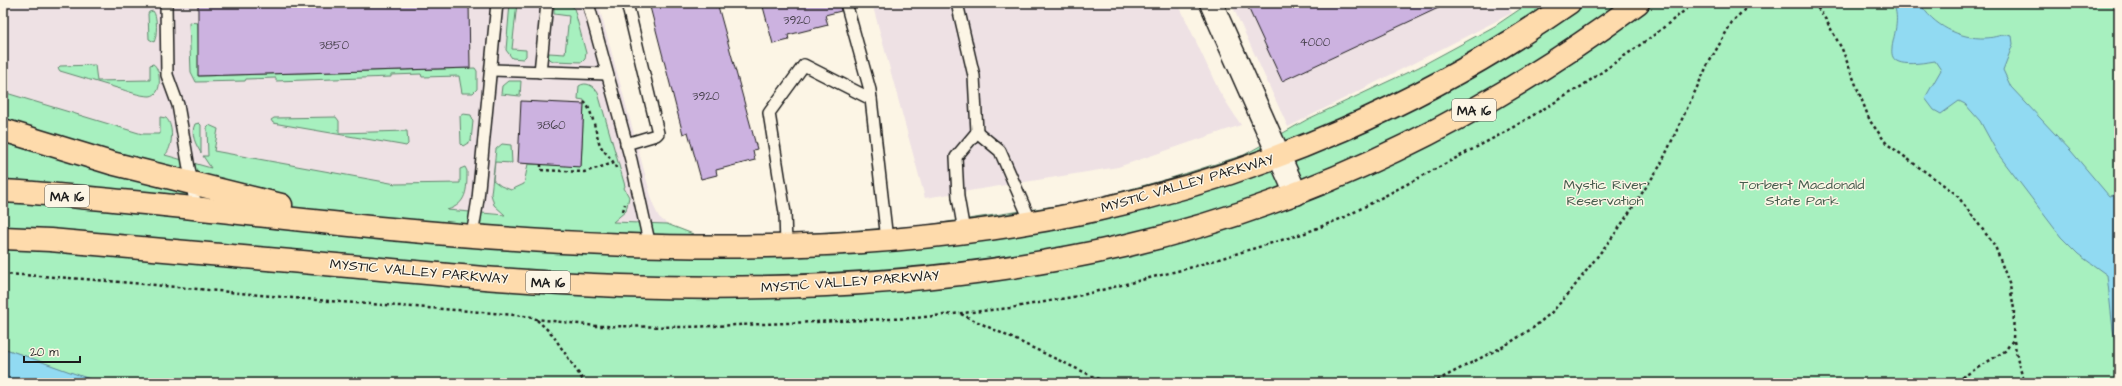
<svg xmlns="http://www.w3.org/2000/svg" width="2122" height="386" font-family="'Architects Daughter',sans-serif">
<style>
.built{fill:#eee1e4}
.green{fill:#a7f0bf;stroke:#62866e}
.water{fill:#91daf2;stroke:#628e9c}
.building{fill:#ccb2e0;stroke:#1c1c1c}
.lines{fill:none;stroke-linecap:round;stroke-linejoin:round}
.lane-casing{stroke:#1c1c1c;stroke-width:14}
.secondary-casing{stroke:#1c1c1c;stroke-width:25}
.highway-casing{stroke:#1c1c1c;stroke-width:25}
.path{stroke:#1c1c1c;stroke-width:2.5;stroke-dasharray:3 3;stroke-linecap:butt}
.lane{stroke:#fcf5e5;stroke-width:11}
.secondary{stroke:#fcf5e5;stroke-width:22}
.highway{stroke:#fedbac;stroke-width:22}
.labels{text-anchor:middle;stroke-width:3;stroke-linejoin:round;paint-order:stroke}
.number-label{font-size:12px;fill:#48424d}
.shield{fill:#fcf5e5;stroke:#5f5d58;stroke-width:1}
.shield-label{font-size:13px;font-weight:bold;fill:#1c1c1c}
.street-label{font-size:14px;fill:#1c1c1c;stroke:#fcf5e5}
.park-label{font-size:14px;fill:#465c4d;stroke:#fcf5e5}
</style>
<rect width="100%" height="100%" fill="#fcf5e5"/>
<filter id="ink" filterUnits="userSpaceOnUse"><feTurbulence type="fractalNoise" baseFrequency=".025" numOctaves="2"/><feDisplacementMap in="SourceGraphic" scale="8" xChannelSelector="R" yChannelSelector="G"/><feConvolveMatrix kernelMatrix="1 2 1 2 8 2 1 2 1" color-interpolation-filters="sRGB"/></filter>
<g filter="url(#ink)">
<g class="built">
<polygon points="3,3 598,3 654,207 659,217 667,224 611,222 444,210 217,170 3,116"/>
<polygon points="872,3 1178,3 1219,91 1241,125 1118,167 925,198"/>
<polygon points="1231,3 1507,3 1512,13 1288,127"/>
</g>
<g class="green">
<polygon points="510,3 517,3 512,49 526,50 526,56 523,59 512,58 506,50"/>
<polygon points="557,3 569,4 574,8 586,53 585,59 582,62 553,61 548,58 549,53 565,54 569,16 554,14 554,6"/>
<path d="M1529,3H2119V327C2117,346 2119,364 2119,383H99L3,348V92L142,134H160V117L166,118C174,125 173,148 165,155L211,168L203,156H208L207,127L209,125L218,129L214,151L396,184L460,183V169L465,167L467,171C467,190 467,204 447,210L505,215L494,205L491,194L496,149L502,144L511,145L512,163L495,162L493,180L501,186L511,190L524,184L528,164L581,166L584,100L578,99L579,86C586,81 594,86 598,93L625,186L624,188L629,197L626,211L613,222L667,224L701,237L799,234L921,226L1082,202L1168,179L1244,155L1308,119L1419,67L1495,26Z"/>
<path d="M153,11C158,16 157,37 154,42L149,39L148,14L149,12Z"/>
<polygon points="189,22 198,23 199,76 475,68 477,71 477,89 473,93 462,93 459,76 422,77 421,74 391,75 391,77 276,81 276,78 246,79 245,81 196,82 191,72"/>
<path d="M153,64C160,67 164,95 150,96C139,96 128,91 117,88C98,82 79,77 60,71L58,68L60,66L95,65L97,81L150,80V65Z"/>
<polygon points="508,81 521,81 520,96 501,94 502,86"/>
<polygon points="463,114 471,115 473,121 471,141 463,146 461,144 460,116"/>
<polygon points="336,117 339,121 339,133 407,131 408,144 406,146 401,145 273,123 271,120 274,118"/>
<path d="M199,123L201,125V153C196,145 190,134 195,124Z"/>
</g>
<g class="water">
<path d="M1893,3H1920C1932,25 1960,39 1985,38C1996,38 2001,33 2012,36L2013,44L2003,70L2011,87L2071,151L2109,196L2119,194V357L2113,330L2107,275L2078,254L2061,237L1998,154L1980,121L1965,104L1959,101L1941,114L1934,110L1925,98L1941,70L1935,61C1860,74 1909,36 1893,3Z"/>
<polygon points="3,348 87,378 99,383 3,383"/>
</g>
<g class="building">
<polygon points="198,3 469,3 470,68 198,76"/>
<polygon points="649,3 714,3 715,7 718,6 757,149 753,150 755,160 716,170 717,175 701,179 688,132 683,134"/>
<polygon points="762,3 839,3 841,11 825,15 828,25 788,35 789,40 773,44"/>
<polygon points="1246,3 1449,3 1282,81"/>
<polygon points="521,101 584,104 581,167 518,163"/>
</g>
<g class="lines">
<defs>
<g id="lane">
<polyline points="166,3 167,75 178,105 196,208"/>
<polyline points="588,3 631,160 650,246"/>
<polyline points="846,3 870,90 887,240"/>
<polyline points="957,3 974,76 977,132"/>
<polyline points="492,70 607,74"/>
<polyline points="540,72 547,3"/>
<polyline points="626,144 656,135 658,133 627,3"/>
<polyline points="964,231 958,197 956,157 977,132 1000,151 1031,222"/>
<polyline points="472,236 478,199 497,3"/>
<polyline points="786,245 785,213 769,113 804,65 871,99"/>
</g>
<polyline id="secondary" points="1211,3 1296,194"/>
<g id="highway">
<polyline points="3,130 111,163 281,205"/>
<path d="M3,191C46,193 89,198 133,202C219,210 305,221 391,229C625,251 865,260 1096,210C1265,173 1427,102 1569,3"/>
<path d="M3,238L50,240C149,249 248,257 348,266C438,274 530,283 621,286C788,292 961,283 1124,246C1311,203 1484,117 1638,3"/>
</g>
</defs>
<use href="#lane" class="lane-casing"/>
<use href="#secondary" class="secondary-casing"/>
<use href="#highway" class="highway-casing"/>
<g class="path">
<polyline points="1814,3 1826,20 1842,49 1870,121 1887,144 1956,194 1995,246 2010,286 2014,309 2013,340 2005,351 1953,383"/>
<polyline points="2115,3 2119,12"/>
<path d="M584,102C591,106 596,133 599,142C602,152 613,158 616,168"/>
<polyline points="541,164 541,170 584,172 614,163"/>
<polyline points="623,211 625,204"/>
<path d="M3,274C108,279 212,291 316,300C389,306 461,309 533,317L536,319L596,326L687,327L915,318L1010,308L1078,296L1189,268L1305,233L1345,217L1505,132L1582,86L1654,35L1694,3"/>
<polyline points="961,314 1107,383"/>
<polyline points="537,320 552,334 585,383"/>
<polyline points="2014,341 2019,366 2025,383"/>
<polyline points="1432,383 1506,345 1533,328 1552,312 1570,292 1617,231 1660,166 1707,66 1732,22 1751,3"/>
</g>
<use href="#lane" class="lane"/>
<use href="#secondary" class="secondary"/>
<use href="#highway" class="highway"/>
</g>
</g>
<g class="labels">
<g class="number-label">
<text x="797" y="24">3920</text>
<text x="1315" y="46">4000</text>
<text x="334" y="49">3850</text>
<text x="706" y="100">3920</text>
<text x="551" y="129">3860</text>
</g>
<g class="shield">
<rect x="1452" y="99" width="44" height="22" rx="3"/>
<rect x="45" y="185" width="44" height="22" rx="3"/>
<rect x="526" y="271" width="44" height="22" rx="3"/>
</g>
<g class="shield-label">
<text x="1474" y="115">MA 16</text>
<text x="67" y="201">MA 16</text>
<text x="548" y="287">MA 16</text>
</g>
<g class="street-label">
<text transform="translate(1187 183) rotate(-16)" y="5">MYSTIC VALLEY PARKWAY</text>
<text transform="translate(419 271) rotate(5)" y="5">MYSTIC VALLEY PARKWAY</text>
<text transform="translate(850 281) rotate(-4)" y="5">MYSTIC VALLEY PARKWAY</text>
</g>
<g class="park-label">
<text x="1605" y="189">Mystic River<tspan x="1605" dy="16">Reservation</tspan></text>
<text x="1802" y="189">Torbert Macdonald<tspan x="1802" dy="16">State Park</tspan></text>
</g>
</g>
<rect width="2122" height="386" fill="none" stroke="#fcf5e5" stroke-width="16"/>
<rect x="8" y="8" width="2106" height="370" fill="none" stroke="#1c1c1c" stroke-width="1.5" filter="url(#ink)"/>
<path d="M24 356v6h56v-6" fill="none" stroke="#1c1c1c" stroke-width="2"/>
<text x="30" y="356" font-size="12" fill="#1c1c1c" stroke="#fcf5e5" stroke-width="3" paint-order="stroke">20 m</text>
</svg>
